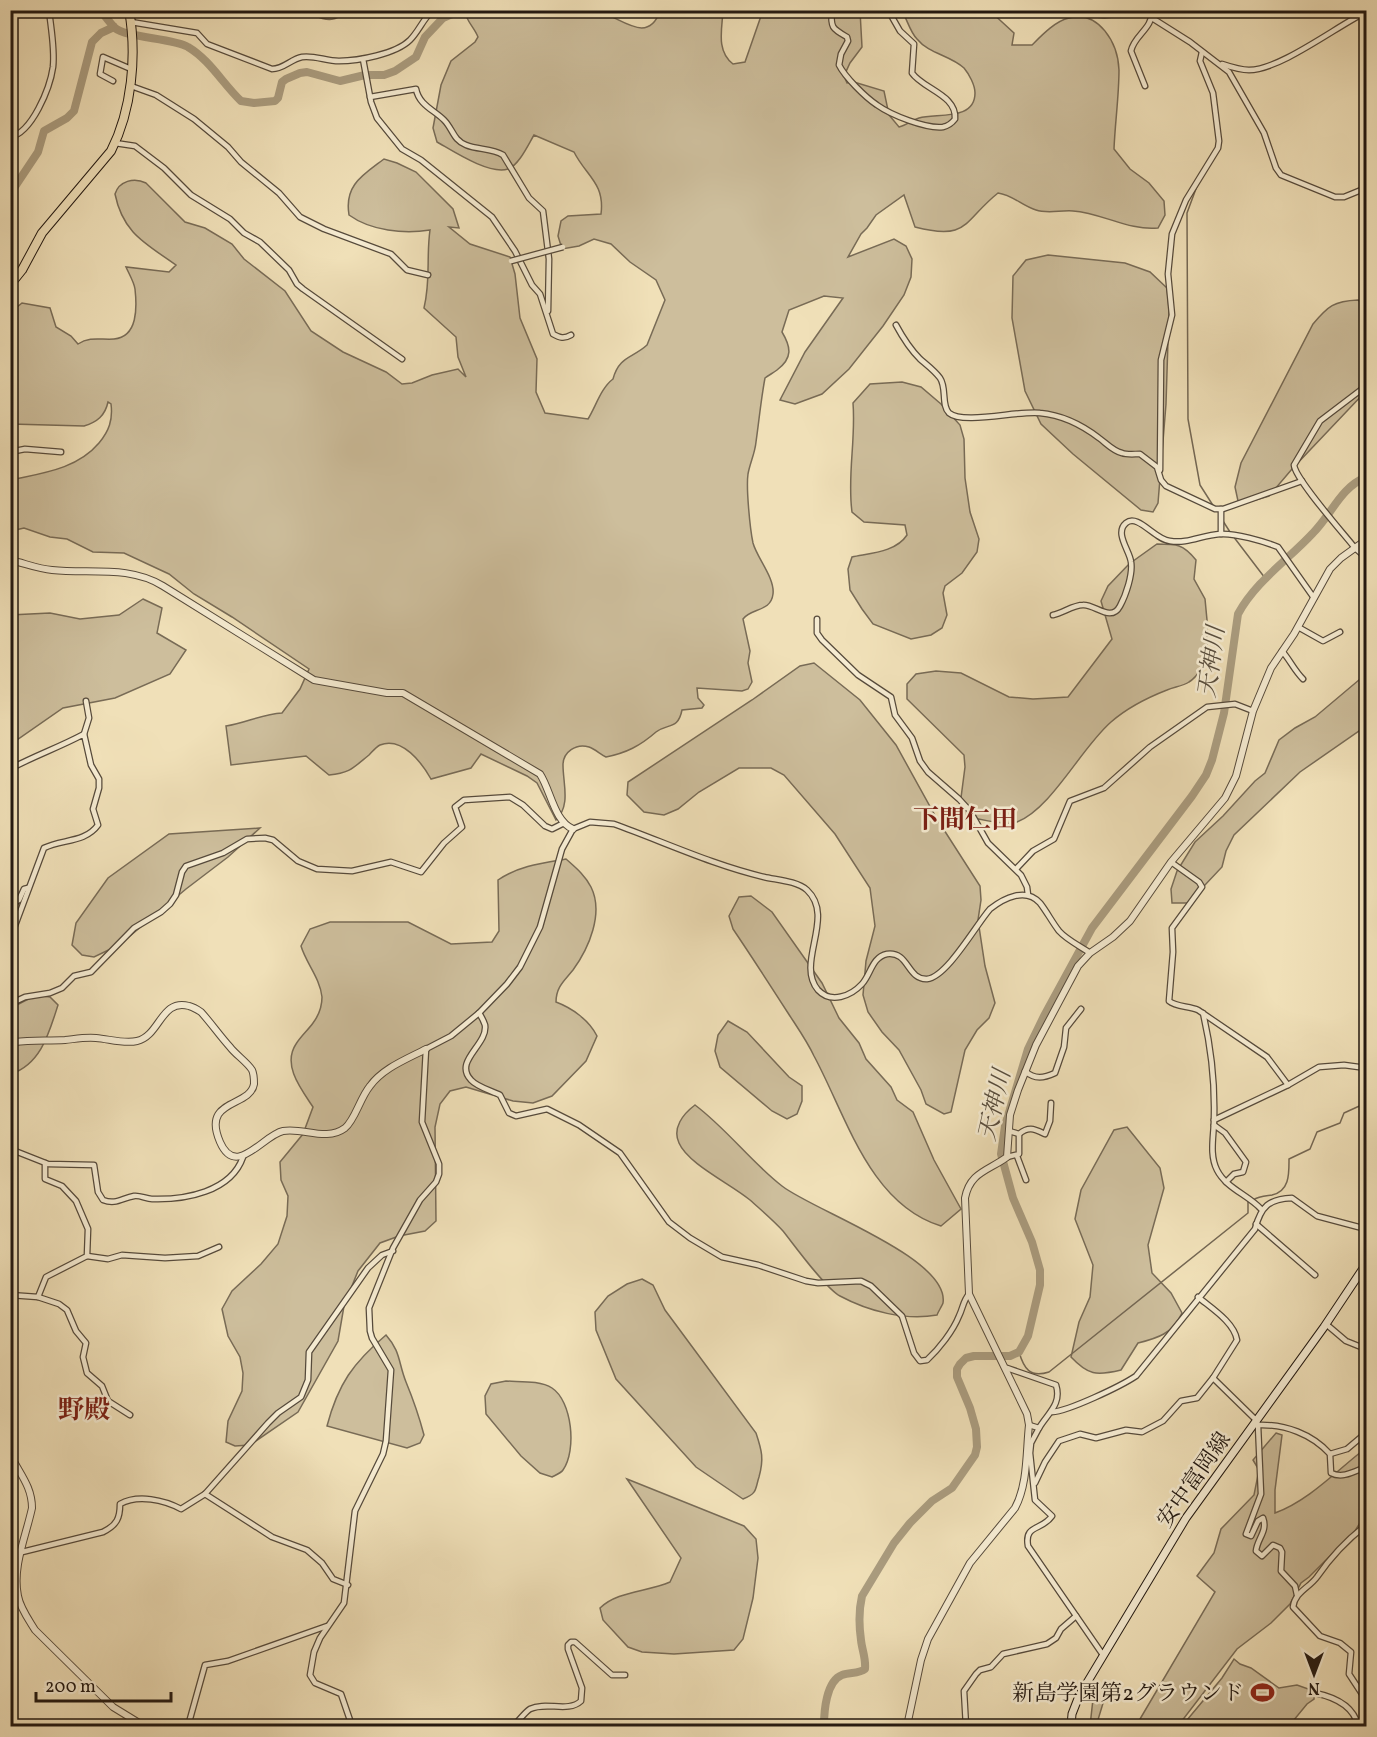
<svg xmlns="http://www.w3.org/2000/svg" width="1377" height="1737" font-family="Vollkorn,'Noto Serif JP',serif">
<style>
.green{fill:#cdbe9c;stroke:#786b56;stroke-width:1.5}
.lines{fill:none;stroke-linecap:round;stroke-linejoin:round}
.stream{stroke:#746753;stroke-width:1.5}
.river{stroke:#aa9c7f;stroke-width:8}
.minor-casing{stroke:#564a3b;stroke-width:7}
.tertiary-casing{stroke:#564a3b;stroke-width:8}
.secondary-casing{stroke:#221811;stroke-width:9}
.primary-casing{stroke:#221811;stroke-width:10}
.minor{stroke:#f5ebd1;stroke-width:4.5}
.tertiary{stroke:#f5ebd1;stroke-width:6}
.secondary{stroke:#f5ebd1;stroke-width:7}
.primary{stroke:#f0e0b8;stroke-width:8}
.minor-bridge-casing{stroke:#564a3b;stroke-width:7;stroke-linecap:butt}
.minor-bridge{stroke:#f5ebd1;stroke-width:4.5}
.labels{text-anchor:middle;stroke-width:5;stroke-linejoin:round;paint-order:stroke}
.street-label{font-size:22px;fill:#221811;stroke:#f5ebd1}
.poi-label{font-size:22px;fill:#221811;stroke:#f5ebd1;text-anchor:end}
.water-label{font-size:24px;font-style:italic;fill:#584d3d;stroke:#f5ebd1}
.quarter-label{font-size:26px;font-weight:bold;fill:#7a1f14;stroke:#f5ebd1}
</style>
<rect width="100%" height="100%" fill="#f0e0b8"/>
<filter id="stains"><feTurbulence type="fractalNoise" baseFrequency=".00333" numOctaves="4"/><feColorMatrix values="0 0 0 0 .2 0 0 0 0 .09 0 0 0 0 .02 0 0 0 .5 -.17"/></filter>
<radialGradient id="worn" r=".72"><stop offset=".6" stop-color="#630" stop-opacity="0"/><stop offset="1" stop-color="#630" stop-opacity=".3"/></radialGradient>
<g class="green">
<path d="M313,11V10L347,11C336,21 328,22 314,15Z"/>
<path d="M465,11H554L556,16C568,14 583,9 595,11C617,13 647,48 660,11H723C722,29 716,51 733,64L745,62L761,16L758,11H860L862,47L850,63L844,76L847,83L854,82L884,91L889,115L899,127C907,125 912,120 919,118C937,113 975,121 975,93C975,85 969,74 964,68C950,55 929,54 917,39C910,32 907,19 902,11H990L1014,33L1012,45H1032C1041,36 1055,21 1069,18C1099,10 1118,43 1119,70C1119,96 1115,123 1114,149L1130,169L1149,183L1164,201L1165,215L1158,228C1129,231 1102,213 1073,211C1061,210 1047,214 1036,210C1022,206 1013,195 998,193C963,221 969,241 915,227L904,195L876,215L867,228L861,234L848,257L894,239L906,246L912,259L911,277L904,295L883,326L849,369L822,394L795,404L780,400L805,352L843,298L824,296L789,310L782,332C791,347 793,358 777,370C773,373 769,375 765,378C761,399 759,421 756,442C755,453 750,463 748,474C746,488 750,529 753,543C757,558 775,578 773,594C771,612 751,608 743,619L750,651L748,663L752,682L748,689L742,691L697,688L698,698L704,705L702,708L682,710C678,730 668,723 656,732C640,746 626,753 606,757C600,754 595,749 589,747C576,743 563,752 563,765C563,784 571,805 556,820L537,783L527,776L481,754L471,768L431,779C422,763 402,736 380,745C376,747 372,752 369,755C353,768 350,773 329,775L306,756L231,765L226,726C246,723 262,714 282,713L300,689L309,669L232,617L194,594L169,574L124,553L93,552L67,539L50,537L24,528L11,531V480C43,473 77,469 99,443C109,431 113,420 111,404L108,402C105,416 97,422 84,426L11,424V312L22,303L50,308L56,327L71,336L78,344C90,336 101,340 114,339C138,337 137,307 135,289C134,282 129,274 126,267L169,272L176,265C147,244 123,234 115,194C119,181 134,177 146,183L185,222L205,228L232,244L244,259L285,291L311,331L343,352L386,372L402,384L412,383L432,375L458,369L466,377L458,357L456,337L424,308C431,279 426,258 430,230C404,234 371,231 349,215C344,185 363,175 384,159L397,163L416,172L453,209L459,228L449,227L470,244L510,257L515,274L520,318L537,359L536,392L545,413L588,419C596,406 601,388 613,379C619,356 633,358 647,345L665,300L656,280L630,262L611,244L594,239L579,246L562,249L558,236L561,221L568,216L601,214C605,183 586,176 574,152L534,135C528,145 519,165 508,169C489,175 453,151 437,142L433,128L441,85L451,61L475,42L478,37C474,27 466,21 465,11Z"/>
<polygon points="1048,255 1125,263 1150,272 1167,288 1169,309 1166,404 1158,503 1153,512 1141,510 1073,454 1041,424 1025,391 1012,318 1013,276 1026,260"/>
<path d="M1358,300L1366,305V391L1292,469L1269,496L1252,501H1238L1235,487L1241,463L1313,324C1328,306 1334,301 1358,300Z"/>
<path d="M902,382L921,387L941,404L960,425L964,439L965,478L970,512L979,539L977,552L962,573L945,586L943,593L947,615L942,628L931,635L911,639L873,624L862,609L850,590L848,569L852,557C871,553 896,552 907,535L905,525L864,522L852,512C847,476 856,440 853,403L870,384Z"/>
<path d="M1157,544C1177,544 1183,544 1196,560L1194,579L1205,599L1207,620V662C1202,668 1196,678 1189,682C1183,686 1174,687 1167,690C1149,697 1127,708 1111,722C1081,748 1052,808 1017,822C1007,826 969,818 959,813L965,767L964,755L907,699V684L916,674L936,671L961,673L1009,697L1033,699L1068,697L1112,639L1101,601L1108,586L1129,564Z"/>
<polygon points="143,599 162,608 157,633 186,650 170,674 115,698 63,708 11,744 10,615 50,613 80,619 119,615"/>
<polygon points="814,663 860,700 896,745 937,819 980,886 981,900 978,920 985,966 995,1003 989,1018 977,1030 965,1050 951,1112 944,1114 926,1104 921,1090 899,1050 882,1032 868,1012 863,995 866,961 875,926 870,888 835,834 784,775 771,768 739,768 699,792 678,809 664,815 644,812 627,795 628,782 752,700 800,666"/>
<polygon points="1366,674 1366,726 1300,772 1234,835 1226,851 1222,867 1188,903 1172,903 1171,889 1177,871 1195,842 1223,816 1255,781 1265,773 1279,740 1295,728 1315,717"/>
<polygon points="260,828 228,857 186,889 119,945 94,957 82,955 72,945 76,923 108,878 169,834"/>
<path d="M566,859C575,867 585,875 591,887C604,913 589,948 573,970C564,981 556,987 556,1002C572,1008 589,1020 597,1036L586,1061L552,1096L533,1103L513,1101L466,1087L450,1091L440,1104L435,1127L436,1221L425,1231L399,1236L380,1243L358,1271L344,1306L338,1341L298,1412L250,1445L235,1446L226,1442L228,1421L242,1391L243,1373L240,1357L228,1336L222,1309L232,1291L261,1264L278,1244L287,1216L288,1196L281,1180L280,1162L303,1134L313,1107C301,1089 282,1065 296,1044C301,1036 308,1030 313,1023C319,1015 322,1006 322,997C320,978 306,963 301,946L310,929L330,922H408L451,944L492,942L499,931L498,880C518,866 542,863 566,859Z"/>
<path d="M751,896L772,912L822,983L839,1018L859,1043L866,1059L891,1087L897,1100L913,1112L934,1160L961,1209L941,1226C869,1204 846,1115 814,1056C807,1041 797,1027 788,1013C770,985 752,957 733,929L729,916L739,897Z"/>
<path d="M36,995L50,997L58,1005C49,1033 41,1064 11,1074V1008Z"/>
<polygon points="728,1021 747,1032 789,1077 802,1086 802,1101 797,1114 787,1119 772,1111 720,1067 715,1051 718,1035"/>
<path d="M695,1105C727,1129 751,1162 782,1186C812,1210 950,1258 943,1303C942,1306 938,1312 937,1315C905,1321 868,1311 840,1296C826,1289 795,1246 783,1231C773,1220 761,1210 750,1200C731,1184 688,1164 679,1143C672,1128 683,1114 695,1105Z"/>
<path d="M1127,1127L1160,1168L1164,1188L1148,1245L1152,1273L1171,1293L1182,1313C1172,1334 1158,1338 1138,1343L1121,1370C1096,1376 1088,1375 1071,1357L1079,1322L1090,1297L1093,1265L1075,1219L1081,1190L1114,1130Z"/>
<path d="M642,1279L653,1285L665,1310L756,1433C762,1451 764,1459 759,1477C755,1489 758,1493 743,1499L696,1467L616,1379L596,1330L595,1312L608,1296L627,1284Z"/>
<path d="M386,1335C401,1352 398,1362 406,1382C413,1399 419,1416 424,1435L420,1443L407,1448L327,1426C338,1384 353,1363 386,1335Z"/>
<path d="M506,1381C519,1382 540,1380 552,1388C572,1401 577,1450 563,1470C561,1473 556,1475 552,1477L540,1473L521,1456L486,1414L485,1396L491,1384Z"/>
<path d="M1276,1433L1282,1435L1275,1490V1513C1310,1500 1337,1470 1366,1448V1513L1355,1531L1309,1577L1301,1583L1290,1604L1271,1623L1237,1649L1178,1726H1140V1719L1215,1592L1197,1576L1214,1553L1221,1529L1254,1495L1259,1470L1253,1460Z"/>
<path d="M627,1479L744,1526L756,1539L758,1558L753,1598L743,1639L734,1650L674,1654L642,1652L628,1647L603,1620L600,1608C617,1591 647,1592 670,1582L681,1558Z"/>
<polygon points="1234,1659 1240,1664 1251,1668 1279,1688 1297,1685 1314,1691 1314,1699 1307,1704 1289,1726 1182,1726 1222,1678"/>
<polygon points="1093,1699 1104,1700 1097,1723 1104,1726 1090,1726"/>
</g>
<g class="lines">
<g class="stream">
<polyline points="1197,186 1187,213 1188,419 1200,485 1214,507"/>
<polyline points="1223,521 1230,532"/>
<polyline points="1233,536 1265,578"/>
<path d="M1253,1200C1259,1196 1265,1196 1272,1195C1290,1191 1289,1173 1289,1159L1310,1149L1317,1132L1340,1123L1344,1113L1366,1103"/>
<path d="M1019,1352C1024,1369 1030,1378 1049,1372L1248,1213V1202"/>
</g>
<g class="river">
<path d="M100,10C105,16 110,23 115,28C126,38 174,38 188,47C210,60 223,84 241,101L254,103L275,101L278,98L282,82L286,79L300,73L307,72L340,81L365,75H384L395,71L416,57L425,37L443,18L461,10"/>
<polyline points="10,194 38,152 44,131 67,118 74,111 92,42 101,33 114,27"/>
<path d="M824,1726C824,1712 826,1681 842,1675C850,1672 859,1674 865,1669C866,1658 862,1650 861,1640C859,1626 859,1609 862,1596L894,1543L910,1523L932,1501L952,1488L975,1455L977,1447L976,1429L970,1408L957,1377V1369L960,1364L966,1358L974,1356H1010L1019,1352L1028,1336L1040,1285V1270L1032,1242L1013,1198L1001,1154L1005,1126L1028,1049L1044,1016L1092,928L1192,796L1206,775L1212,760L1224,713L1238,614C1256,581 1288,560 1313,533C1332,514 1340,488 1366,477"/>
</g>
<defs>
<g id="minor">
<path d="M832,10C830,28 833,29 847,37L848,41L841,54L839,65C845,77 865,97 877,105C891,115 926,129 943,127C948,126 952,123 955,119C957,95 923,89 912,73L914,44L900,31L888,10"/>
<path d="M1076,10C1088,15 1115,18 1123,10"/>
<polyline points="1362,14 1366,22"/>
<polyline points="1152,18 1190,42 1229,72 1264,133 1276,168 1281,175 1335,197 1344,197 1366,188"/>
<path d="M131,22L197,33L207,44L272,69C284,69 291,59 302,57C314,55 326,61 339,61C358,61 396,54 410,40C419,31 423,19 433,10"/>
<path d="M363,59L371,102L377,118L402,149L421,160L492,217L515,251L532,285L540,294L553,334C560,338 564,339 571,335"/>
<path d="M1222,64C1231,67 1240,70 1249,70C1280,70 1337,26 1366,12"/>
<polyline points="113,81 100,74 103,57 131,69"/>
<polyline points="131,86 156,95 194,119 228,147 241,162 279,193 300,217 324,229 391,254 407,270 428,275"/>
<path d="M1145,86L1131,51C1134,35 1153,29 1152,10"/>
<path d="M370,97L416,89C419,105 434,110 444,120C453,129 453,140 466,145C478,150 492,148 503,155L529,198L543,211L549,259L548,311"/>
<path d="M10,137C32,133 50,88 53,67C55,49 51,29 49,10"/>
<polyline points="115,143 135,146 164,168 191,195 230,219 244,233 260,242 289,270 297,284 303,289 402,359"/>
<path d="M896,325C903,338 910,349 920,359C927,365 935,371 940,378C947,388 941,405 949,413C963,425 1020,410 1040,413C1062,415 1082,425 1099,438C1106,443 1113,451 1122,453C1127,455 1134,454 1140,454L1157,467L1161,480L1166,486L1215,509H1223L1302,481"/>
<path d="M1366,386L1320,421L1294,465C1295,479 1344,534 1355,548L1364,556L1366,561"/>
<polyline points="10,452 25,449 61,452"/>
<polyline points="1160,470 1161,360 1172,315 1168,274 1172,234 1186,200 1218,148 1219,141 1213,93 1200,61 1202,52"/>
<polyline points="1221,534 1221,509"/>
<path d="M1053,615C1063,613 1073,605 1083,605C1095,604 1111,623 1120,606C1126,595 1133,574 1131,562C1130,551 1114,533 1126,523C1138,513 1155,540 1170,541C1188,544 1202,535 1220,534C1235,533 1263,541 1278,547L1314,598"/>
<polyline points="817,619 817,633 822,640 858,675 891,697 895,715 912,738 920,761 928,772 959,799 970,811 988,843 1021,875 1027,887 1028,895"/>
<polyline points="1298,627 1323,641 1340,632"/>
<path d="M1282,651C1290,660 1294,670 1303,679"/>
<polyline points="84,734 89,718 86,701"/>
<path d="M10,769C34,756 60,747 84,734L91,765L99,779V788L93,809L98,825C85,843 62,839 44,848L10,939"/>
<path d="M1171,862L1199,882L1202,887L1172,928L1173,952L1169,1001C1176,1007 1189,1006 1198,1010L1267,1057L1288,1085"/>
<polyline points="1016,869 1033,851 1054,839 1070,801 1104,788 1150,747 1207,707 1235,704 1253,711"/>
<polyline points="10,906 19,900 24,889 28,888"/>
<polyline points="10,1004 25,997 50,993 62,988 74,976 91,972 134,928 161,912 170,904 176,895 182,872 186,866 223,853 247,839 265,838 273,840 298,861 317,869 352,871 391,862 421,872 444,843 462,827 455,807 464,800 510,797 523,805 545,826 552,829 564,823"/>
<path d="M479,1013C481,1016 484,1022 485,1025C488,1045 453,1061 471,1080C477,1087 492,1091 500,1095L509,1113L516,1116L547,1109L579,1125L620,1153L669,1222L690,1238L722,1257L758,1265L806,1281L818,1283L861,1281L871,1286L902,1316L914,1353L920,1361L927,1360C939,1349 953,1331 959,1316C963,1308 963,1301 969,1294"/>
<path d="M1203,1013C1211,1047 1215,1084 1214,1119C1214,1136 1209,1154 1217,1170C1226,1188 1248,1195 1261,1209"/>
<polyline points="10,1047 15,1042"/>
<path d="M1025,1071C1035,1080 1044,1078 1055,1073L1064,1047L1066,1028L1081,1009"/>
<polyline points="1214,1120 1288,1085 1319,1067 1344,1065 1366,1068"/>
<polyline points="1214,1125 1225,1133 1246,1162 1243,1172 1234,1174 1226,1182"/>
<path d="M1009,1131L1019,1134C1029,1126 1034,1129 1045,1134L1050,1121L1051,1103"/>
<path d="M10,1149L48,1164L94,1165L98,1192L103,1200C116,1205 122,1198 134,1196C140,1195 146,1199 152,1199C185,1200 231,1192 243,1157"/>
<polyline points="1017,1156 1026,1180"/>
<polyline points="1007,1157 1019,1154 1019,1134"/>
<polyline points="1256,1224 1315,1275"/>
<polyline points="87,1256 108,1259 122,1255 165,1258 198,1256 219,1247"/>
<polyline points="10,1295 38,1297 46,1277 87,1256 88,1229 76,1201 62,1186 45,1179 45,1163"/>
<polyline points="38,1297 59,1304 67,1310 76,1331 86,1343 83,1357 87,1373 102,1386 108,1401 130,1415"/>
<path d="M1198,1297C1211,1308 1234,1322 1237,1340L1213,1378L1256,1420L1258,1425L1261,1494L1246,1534L1251,1536L1258,1521L1263,1518C1268,1531 1257,1539 1256,1551L1262,1556L1273,1545L1280,1548L1282,1552L1281,1571L1295,1586L1297,1595"/>
<polyline points="1326,1324 1346,1341 1366,1349"/>
<path d="M1007,1368L1056,1385C1062,1404 1048,1413 1039,1428L1029,1425"/>
<path d="M1052,1412C1069,1411 1121,1386 1136,1376L1255,1229C1261,1206 1269,1199 1292,1198L1317,1216L1366,1229"/>
<path d="M1258,1425C1285,1424 1312,1434 1330,1454L1331,1473C1343,1479 1355,1471 1366,1467"/>
<path d="M1039,1428L1031,1443L1030,1453L1035,1500L1052,1516C1042,1531 1024,1524 1028,1546L1103,1655"/>
<polyline points="1330,1454 1347,1449 1366,1433"/>
<polyline points="1035,1483 1045,1462 1059,1441 1080,1434 1096,1438 1126,1430 1142,1432 1163,1421 1181,1401 1197,1398 1213,1378"/>
<polyline points="205,1494 272,1537 307,1550 322,1563 333,1579 348,1585"/>
<path d="M1366,1525C1347,1540 1330,1558 1317,1577C1309,1588 1295,1592 1293,1607L1320,1636L1340,1643L1351,1652L1349,1674L1366,1700"/>
<path d="M10,1555L103,1532C117,1525 120,1518 120,1504C138,1494 164,1500 181,1509L205,1494L268,1423L278,1413L301,1397L308,1380L309,1352L368,1268L382,1255L393,1251"/>
<path d="M1315,1693C1334,1697 1354,1706 1358,1726"/>
<polyline points="188,1726 205,1665 228,1661 327,1626"/>
<path d="M352,1726L341,1694L315,1683L310,1675L314,1652L320,1638L344,1603L355,1511L383,1454L386,1441L391,1370L372,1338L370,1331L369,1308L393,1248L420,1200L436,1182L439,1174V1164L422,1122L426,1049L451,1036L479,1013L507,984L520,967L540,927L562,849L573,829L590,822L614,824C664,842 713,865 764,877C777,880 797,881 807,890C836,917 795,963 818,990C831,1004 851,996 862,984C871,974 872,957 887,954C909,951 907,980 927,979C947,977 976,925 990,909C1004,898 1026,887 1040,903C1047,912 1052,922 1059,931C1067,940 1080,946 1090,953"/>
<path d="M513,1726C519,1721 524,1713 530,1709C546,1701 568,1713 581,1701L582,1688L568,1649V1645L571,1642H575L612,1675H625"/>
<polyline points="966,1726 964,1691 976,1674 980,1670 991,1667 1003,1654 1047,1644 1056,1638 1061,1629 1076,1616"/>
</g>
<g id="tertiary">
<path d="M10,560C24,563 38,569 52,570C89,574 129,565 163,586L314,680L387,693H403L540,774C551,791 554,821 573,829"/>
<path d="M10,1030L15,1042C31,1040 48,1041 65,1040C75,1039 85,1037 96,1038C109,1039 124,1044 137,1041C160,1036 161,998 189,1006C193,1007 198,1010 201,1012C211,1023 220,1036 230,1047C236,1055 247,1062 252,1070C254,1074 254,1079 254,1084C250,1108 201,1098 220,1142C236,1179 263,1135 283,1131C303,1127 326,1142 345,1128C355,1120 360,1098 370,1086C383,1068 407,1059 426,1049"/>
<path d="M10,1454C19,1473 32,1486 32,1508C26,1536 12,1567 18,1596C20,1608 29,1620 35,1630L113,1707L144,1726"/>
<path d="M907,1726L921,1660L928,1639L970,1563L1015,1508C1028,1484 1026,1451 1029,1425L1027,1414L969,1294L965,1198C970,1172 988,1171 1007,1157L1010,1115L1018,1090L1036,1045L1078,966L1090,953L1113,937L1130,921L1171,862L1225,798L1236,776L1253,711L1271,668L1294,634L1330,569L1341,558L1366,540"/>
</g>
<polyline id="secondary" points="1071,1726 1072,1714 1079,1696 1186,1518 1324,1327 1366,1264"/>
<path id="primary" d="M10,285L22,270L42,233L111,151C132,110 137,55 129,10"/>
</defs>
<use href="#minor" class="minor-casing"/>
<use href="#tertiary" class="tertiary-casing"/>
<use href="#secondary" class="secondary-casing"/>
<use href="#primary" class="primary-casing"/>
<use href="#minor" class="minor"/>
<use href="#tertiary" class="tertiary"/>
<use href="#secondary" class="secondary"/>
<use href="#primary" class="primary"/>
<defs>
<polyline id="minor-bridge" points="511,261 563,247"/>
</defs>
<use href="#minor-bridge" class="minor-bridge-casing"/>
<use href="#minor-bridge" class="minor-bridge"/>
</g>
<defs>
<symbol id="stadium-bare" viewBox="-9 -9 18 18"><path d="M0-5a6.5 5 0 1 0 0 10a6.5 5 0 1 0 0-10ZM-3.5-1.8h7v3.6h-7Z" fill="#8f2418" stroke="#f5ebd1" stroke-width="2.5" paint-order="stroke"/></symbol>
</defs>
<g fill-rule="evenodd">
<use href="#stadium-bare" x="1246" y="1676" width="33" height="33"/>
</g>
<g class="labels">
<g class="street-label">
<text transform="translate(1193 1479) rotate(-55)" y="8">安中富岡線</text>
</g>
<g class="poi-label">
<text x="1244" y="1700">新島学園第2グラウンド</text>
</g>
<g class="water-label">
<text transform="translate(1211 662) rotate(-82)" y="8">天神川</text>
<text transform="translate(994 1105) rotate(-77)" y="8">天神川</text>
</g>
<g class="quarter-label">
<text x="965" y="828">下間仁田</text>
<text x="84" y="1418">野殿</text>
</g>
</g>
<rect width="1377" height="1737" fill="none" stroke="#f0e0b8" stroke-width="36"/>
<rect x="12" y="12" width="1353" height="1713" fill="none" stroke="#221811" stroke-width="3"/>
<rect x="18" y="18" width="1341" height="1701" fill="none" stroke="#221811" stroke-width="1.5"/>
<g transform="translate(1314 1674) rotate(180)" stroke="#f5ebd1" stroke-width="4.5" paint-order="stroke">
<path d="M0-4.5L10 22L0 15L-10 22Z" fill="#221811"/>
<text y="-9" font-size="16" font-weight="bold" text-anchor="middle" fill="#221811">N</text>
</g>
<path d="M36 1692v9h135v-9" fill="none" stroke="#221811" stroke-width="3"/>
<text x="45" y="1692" font-size="18" fill="#221811" stroke="#f5ebd1" stroke-width="4.5" paint-order="stroke">200 m</text>
<rect width="100%" height="100%" filter="url(#stains)"/>
<rect width="100%" height="100%" fill="url(#worn)"/>
</svg>
